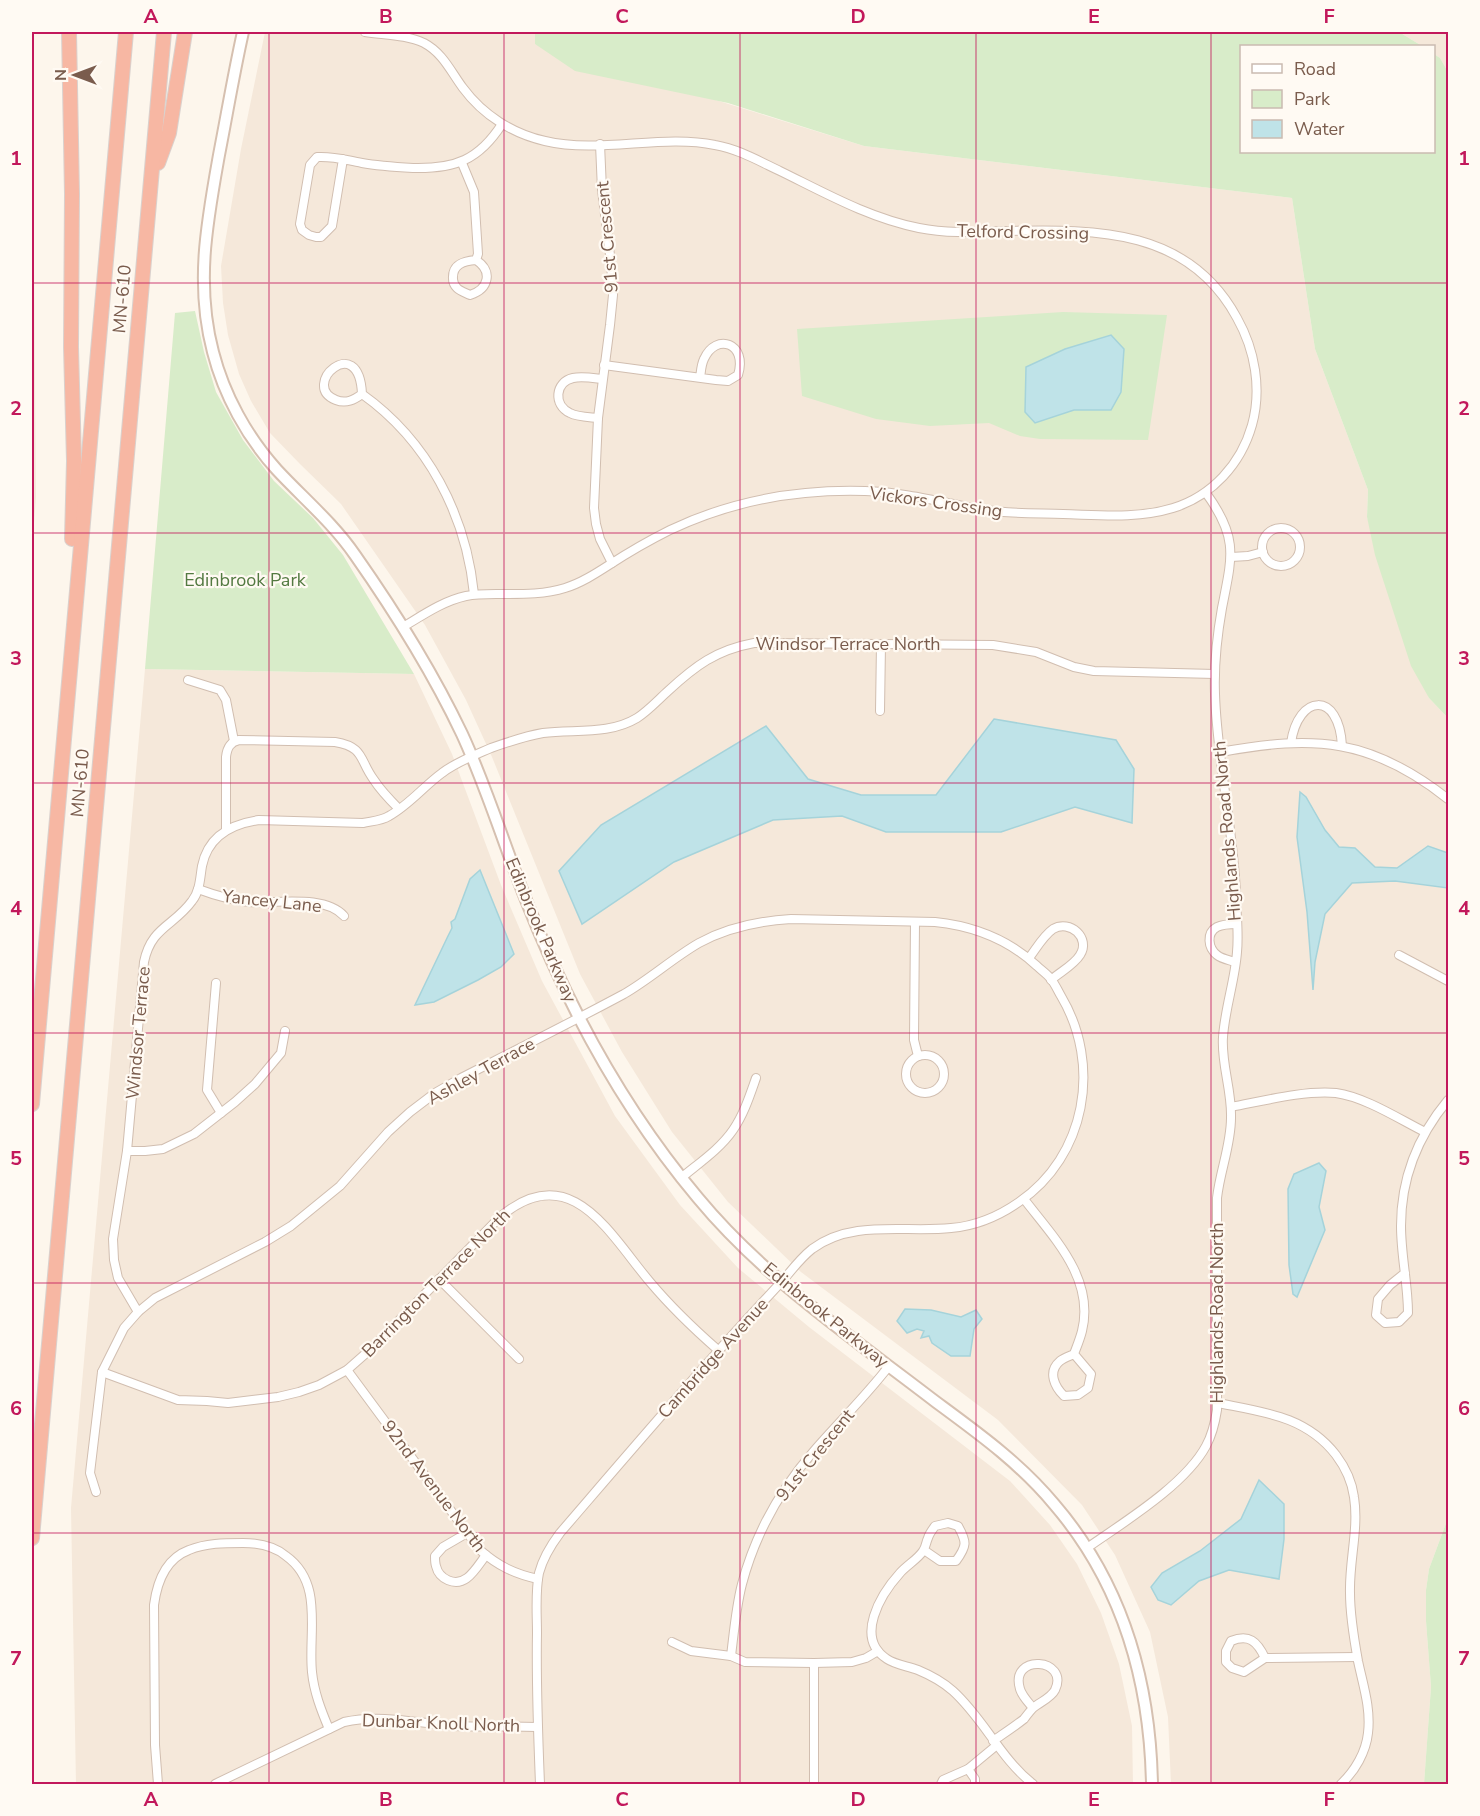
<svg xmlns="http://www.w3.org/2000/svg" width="1480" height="1816" font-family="'Nunito Sans',sans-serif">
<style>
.residential{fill:#f5e8da}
.green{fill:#d8ecc9}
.water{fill:#bfe3e8;stroke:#a5d3da;stroke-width:1.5}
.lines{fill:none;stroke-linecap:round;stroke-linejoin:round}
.street-casing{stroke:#d1beb0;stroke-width:10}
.secondary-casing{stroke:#d6c0b0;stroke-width:14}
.highway-casing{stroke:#dad1cd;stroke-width:16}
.street{stroke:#fff;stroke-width:8}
.secondary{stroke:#fff;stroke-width:10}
.highway{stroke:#f7b7a3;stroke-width:14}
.grid{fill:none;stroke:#c2185b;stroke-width:1.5;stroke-opacity:0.55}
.labels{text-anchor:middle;stroke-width:4.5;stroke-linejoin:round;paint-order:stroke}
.street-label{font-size:18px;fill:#7a5c4d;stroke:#fffaf3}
.park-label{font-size:18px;fill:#537a41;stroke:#fffaf3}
.neatline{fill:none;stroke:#c2185b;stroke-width:2}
.grid-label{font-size:20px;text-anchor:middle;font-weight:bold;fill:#c2185b}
</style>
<rect width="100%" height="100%" fill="#fdf6ec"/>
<g class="residential">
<polygon points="32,32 36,497 32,549"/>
<polygon points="265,32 535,32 535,44 864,146 1292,198 1315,349 1368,490 1367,517 1429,698 1448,718 1448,1518 1429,1569 1426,1590 1426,1621 1431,1687 1424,1784 1171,1784 1168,1717 1150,1632 1115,1555 1082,1505 998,1420 801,1272 728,1202 672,1132 622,1052 580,974 492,757 466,700 425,625 341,504 300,464 270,433 251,401 239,374 228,335 223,303 221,266 241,149"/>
<polygon points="1399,32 1448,32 1448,72 1440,58 1434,54 1434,46 1422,46"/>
<polygon points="145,669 414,674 452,754 501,885 542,981 615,1116 680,1205 738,1268 809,1327 1010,1481 1050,1525 1077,1564 1101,1613 1119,1664 1132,1726 1133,1784 369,1784 366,1782 360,1784 76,1784 71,1508"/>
</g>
<g class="green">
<polygon points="535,32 1399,32 1422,46 1242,46 1242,152 1434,152 1434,54 1440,58 1448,72 1448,718 1429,698 1411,666 1375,555 1367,517 1368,490 1315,349 1292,198 864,146 728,103 575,71 535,44"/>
<polygon points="195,311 204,352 216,392 243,440 274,481 313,518 343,555 414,674 145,669 175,313"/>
<polygon points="1063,312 1167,315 1148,440 1040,439 1020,436 989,423 930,426 876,419 802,396 797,329"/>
<polygon points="1448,1518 1448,1784 1424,1784 1431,1687 1426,1621 1426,1590 1429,1569"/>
</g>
<g class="water">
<polygon points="1111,335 1124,349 1121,392 1111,410 1074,410 1035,423 1025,412 1026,367 1065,349"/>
<polygon points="994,719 1116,740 1134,769 1132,823 1075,807 1001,832 886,832 842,816 773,820 674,862 582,924 559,871 601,825 766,726 808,779 861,795 936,795"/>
<polygon points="1300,792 1306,797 1325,830 1339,847 1355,848 1375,867 1397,868 1428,846 1448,853 1448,888 1395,881 1352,883 1325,914 1315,962 1313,990 1307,912 1297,837"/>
<polygon points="480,870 514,954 501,967 478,980 434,1002 415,1005 448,936 452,928 451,922 455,919 470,879"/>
<polygon points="1319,1163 1326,1171 1319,1207 1325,1230 1297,1297 1293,1294 1289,1265 1288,1189 1294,1174"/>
<polygon points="905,1309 931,1310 961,1317 976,1310 982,1319 974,1329 970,1356 951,1356 932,1343 929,1336 921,1338 924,1331 917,1329 907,1333 897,1321"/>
<polygon points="1259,1480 1284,1504 1284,1539 1279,1579 1229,1570 1199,1581 1171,1605 1158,1600 1151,1587 1162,1573 1200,1551 1241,1519"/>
</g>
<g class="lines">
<defs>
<g id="street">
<path d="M365,32C385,35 407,35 424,43C443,53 451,72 463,88C483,115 513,134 545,141C599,154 662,134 715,145C738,149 759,161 780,171C825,193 869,218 919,228C948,234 978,232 1008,231C1098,229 1189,229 1237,318C1255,350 1262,389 1252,425C1241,464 1212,496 1173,508C1137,519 1100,515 1063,514C1033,513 1003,514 973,508C937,501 902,492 865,491C798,489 731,501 670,530C650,540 629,552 609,565C595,574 581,583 565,588C543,595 519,594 496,594C486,594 476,594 466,596C443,601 423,615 403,627"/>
<polyline points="600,144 602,190 611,263 613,295 610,325 598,418 594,508 596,524 600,539 612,563"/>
<path d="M343,159L332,226L321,237H316L309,235L302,230L300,224L310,165L317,157C335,156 345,160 362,163C379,166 396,167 413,168C455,169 479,160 502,124"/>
<path d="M462,163L474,192L478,254L476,260C464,261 452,264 453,279C453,282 455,286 457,288C460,291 466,293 470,295C489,289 493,271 476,260"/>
<path d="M604,365L716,380L728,381L738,375C748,343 716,332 704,359C701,365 701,372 700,378"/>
<path d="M362,394C354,400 346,404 336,400C299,386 359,330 362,394C428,441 466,515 474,594"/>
<path d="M598,418C589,417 577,417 570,413C553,405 555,382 573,378C582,376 593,378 602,379"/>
<circle cx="1281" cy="547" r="19"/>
<polyline points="1231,557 1248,556 1263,552"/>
<polyline points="188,680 220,690 226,700 234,741"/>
<polyline points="880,711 881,644"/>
<path d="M1291,743C1298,694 1339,690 1342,746"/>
<path d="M1221,752C1314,735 1371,738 1448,799"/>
<path d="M226,830V757C227,748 230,742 239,740L335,742C365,747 359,760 374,780C381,791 390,800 399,809"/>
<path d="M198,889C214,895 231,900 249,902C276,904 324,894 344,916"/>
<polyline points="915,922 914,1040 918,1056"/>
<polyline points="1399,955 1448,981"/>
<path d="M1029,958C1036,949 1043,936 1053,929C1070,919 1091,938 1080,955C1074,965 1060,972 1051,980"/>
<path d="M1235,962C1229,960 1222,959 1217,955C1208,948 1206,933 1217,927C1223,924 1230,924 1237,924"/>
<polyline points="216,983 207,1090 221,1113"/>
<circle cx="925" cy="1074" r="19"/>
<path d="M1231,1107C1263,1101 1305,1090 1336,1093C1365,1097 1399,1119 1425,1132"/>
<polyline points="127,1151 145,1151 163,1149 194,1134 235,1102 255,1084 281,1053 285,1031"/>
<path d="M681,1178C699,1163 720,1149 733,1130C744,1114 750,1095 756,1078"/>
<path d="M1024,1199C1053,1237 1095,1278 1082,1331C1080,1339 1077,1346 1074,1354C1070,1356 1064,1358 1060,1361C1047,1372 1055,1387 1064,1396L1078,1395L1088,1388L1091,1374L1074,1354"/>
<path d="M1405,1273L1390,1285L1378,1299L1376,1315L1385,1323L1399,1322L1408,1313C1408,1284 1401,1256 1401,1226C1401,1179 1418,1136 1448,1100"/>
<polyline points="439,1279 519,1359"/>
<path d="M138,1312L118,1278L114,1260L113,1239L127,1151L144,962C151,927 174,926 192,901C200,891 200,878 202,866C208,836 231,824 259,820L363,823C372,821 381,821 389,816C409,805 424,786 442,773C456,762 475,755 491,748C508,742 525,736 543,733C575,729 609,735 637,718C648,711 658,700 668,691C695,666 716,650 754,643L993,645L1036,652L1074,667L1094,671L1215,674"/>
<path d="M347,1370L480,1550C498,1566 515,1574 538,1579"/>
<path d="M102,1372L178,1400L207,1401L228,1403L278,1397L299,1392L319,1385L347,1370L372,1348L500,1217C571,1157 610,1235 650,1282C671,1307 694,1329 718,1350"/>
<path d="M1218,1403C1263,1412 1306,1416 1336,1455C1345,1467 1352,1482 1354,1497C1359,1529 1349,1561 1350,1593C1350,1615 1354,1639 1358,1661C1363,1685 1371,1708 1368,1733C1366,1752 1355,1771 1341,1784"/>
<path d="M96,1492L90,1473L102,1372L124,1328L138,1312L155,1298L265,1242L291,1226L340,1186L388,1132L410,1112L435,1093L461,1078C516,1050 570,1023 624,994C650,979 673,958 699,943C728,927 759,921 791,919L935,922C974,926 1008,939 1037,966C1041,970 1047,974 1051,979C1055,984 1058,991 1061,996C1102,1065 1086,1156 1019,1202C999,1216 975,1226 951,1228C905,1233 852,1219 812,1249C802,1257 793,1268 785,1278C773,1291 761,1304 748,1318C684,1388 622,1461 560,1533C551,1545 543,1558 539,1573C535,1592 537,1614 537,1633C536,1684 538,1734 540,1784"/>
<path d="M467,1533L443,1547L435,1556C435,1559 435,1563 436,1566C439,1579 455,1587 467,1578C474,1573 480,1563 486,1555"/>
<path d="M1087,1548C1124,1522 1185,1485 1206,1446C1212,1435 1215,1423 1217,1410V1198C1220,1171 1231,1145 1231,1118C1232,1090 1221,1064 1223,1037C1225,1008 1235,980 1237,952C1239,932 1236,912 1236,893C1233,826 1217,760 1215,694C1214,666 1217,636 1222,608C1232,557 1239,538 1206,493"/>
<path d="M924,1550L940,1561H956C967,1546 967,1542 958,1526L948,1523L935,1526C932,1530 929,1534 928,1538C926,1542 926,1547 923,1551C918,1559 907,1565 900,1573C881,1594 854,1638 887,1659C896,1665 908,1666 918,1670C930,1675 943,1682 953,1691C984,1719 1000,1758 1033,1784"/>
<polyline points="672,1642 691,1651 731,1656 745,1662 814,1663 852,1662 866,1658 878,1651"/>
<path d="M731,1656C734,1632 736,1607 742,1584C755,1535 780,1490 813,1452C838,1423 866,1396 889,1366"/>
<path d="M1265,1658C1257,1641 1249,1634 1231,1641L1226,1651V1662L1232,1668L1244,1672L1265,1658L1357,1657"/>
<polyline points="814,1663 814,1784"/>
<path d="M993,1741C1003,1734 1014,1727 1024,1719C1027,1715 1030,1711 1033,1708C1040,1702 1051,1698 1055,1690C1070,1658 1009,1653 1020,1689C1022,1696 1029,1703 1033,1708"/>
<polyline points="968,1769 975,1779 975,1784"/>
<path d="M158,1784L155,1745L154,1605C157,1582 165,1559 189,1550C206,1543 224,1543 243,1543C259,1543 274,1546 286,1556C324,1583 308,1632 312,1672C314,1692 321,1710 329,1729"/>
<path d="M215,1784L344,1722C381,1714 417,1723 454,1726C482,1727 510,1726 537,1727"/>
<polyline points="941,1784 943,1780 968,1769 997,1745"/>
</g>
<path id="secondary" d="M243,32C234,72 227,114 219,155C207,222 195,284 213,352C224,395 247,437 277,470C303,498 333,523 355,555C395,612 432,671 462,734C487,788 504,845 526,900C568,1007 624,1110 698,1198C765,1279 853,1338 936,1402C978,1433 1020,1463 1054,1504C1122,1583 1150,1681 1152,1784"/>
<g id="highway">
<polyline points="69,32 72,194 71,347 74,461 72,539"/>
<polyline points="158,163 169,133 185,32"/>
<polyline points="32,1104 126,32"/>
<polyline points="32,1538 164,32"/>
</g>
</defs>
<use href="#street" class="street-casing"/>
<use href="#secondary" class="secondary-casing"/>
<use href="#highway" class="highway-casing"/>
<use href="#street" class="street"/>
<use href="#secondary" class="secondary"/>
<use href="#highway" class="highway"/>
</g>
<path class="grid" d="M269,32V1784M504,32V1784M740,32V1784M976,32V1784M1211,32V1784M32,283H1448M32,533H1448M32,783H1448M32,1033H1448M32,1283H1448M32,1533H1448"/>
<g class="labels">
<g class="street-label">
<text transform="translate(1023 232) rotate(1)" y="6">Telford Crossing</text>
<text transform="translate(607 237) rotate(-95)" y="6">91st Crescent</text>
<text transform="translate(122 299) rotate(-85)" y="6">MN-610</text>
<text transform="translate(936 502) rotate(8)" y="6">Vickors Crossing</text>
<text x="848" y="650">Windsor Terrace North</text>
<text transform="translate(80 783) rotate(-85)" y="6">MN-610</text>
<text transform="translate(1227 831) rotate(-95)" y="6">Highlands Road North</text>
<text transform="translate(272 901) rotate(6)" y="6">Yancey Lane</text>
<text transform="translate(541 930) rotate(67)" y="6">Edinbrook Parkway</text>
<text transform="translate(138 1033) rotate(-85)" y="6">Windsor Terrace</text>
<text transform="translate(481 1071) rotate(-29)" y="6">Ashley Terrace</text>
<text transform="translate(436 1283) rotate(-45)" y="6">Barrington Terrace North</text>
<text transform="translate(1217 1313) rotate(-90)" y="6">Highlands Road North</text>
<text transform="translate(826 1315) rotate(39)" y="6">Edinbrook Parkway</text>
<text transform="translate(713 1358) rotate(-48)" y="6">Cambridge Avenue</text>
<text transform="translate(815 1455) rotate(-51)" y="6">91st Crescent</text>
<text transform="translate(434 1486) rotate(53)" y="6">92nd Avenue North</text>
<text transform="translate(441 1723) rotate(2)" y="6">Dunbar Knoll North</text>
</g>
<g class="park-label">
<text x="245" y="586">Edinbrook Park</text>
</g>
</g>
<rect width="1480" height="1816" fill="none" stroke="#fffaf3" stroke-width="66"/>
<rect x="1240" y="45" width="195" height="108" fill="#fffaf3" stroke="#cabbb1" stroke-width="1.5"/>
<rect x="1252" y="64" width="30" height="9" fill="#ffffff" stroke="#cabbb1" stroke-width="1.5"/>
<text x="1294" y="75" font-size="18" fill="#7a5c4d">Road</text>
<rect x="1252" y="90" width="30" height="18" fill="#d8ecc9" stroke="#cabbb1" stroke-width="1.5"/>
<text x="1294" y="105" font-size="18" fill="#7a5c4d">Park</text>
<rect x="1252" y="120" width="30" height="18" fill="#bfe3e8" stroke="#cabbb1" stroke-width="1.5"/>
<text x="1294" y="135" font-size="18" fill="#7a5c4d">Water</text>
<g transform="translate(75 75) rotate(270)" stroke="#fffaf3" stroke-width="4.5" paint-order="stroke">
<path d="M0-4.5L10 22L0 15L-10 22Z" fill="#7a5c4d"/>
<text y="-9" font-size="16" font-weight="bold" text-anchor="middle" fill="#7a5c4d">N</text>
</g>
<rect x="33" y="33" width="1414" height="1750" class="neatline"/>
<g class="grid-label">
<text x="151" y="23">A</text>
<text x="386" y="23">B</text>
<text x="622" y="23">C</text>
<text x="858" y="23">D</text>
<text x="1094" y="23">E</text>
<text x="1329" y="23">F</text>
<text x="16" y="165">1</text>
<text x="1464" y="165">1</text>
<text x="16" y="415">2</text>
<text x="1464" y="415">2</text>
<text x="16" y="665">3</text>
<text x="1464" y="665">3</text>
<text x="16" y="915">4</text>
<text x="1464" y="915">4</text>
<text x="16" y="1165">5</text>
<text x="1464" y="1165">5</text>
<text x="16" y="1415">6</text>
<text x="1464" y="1415">6</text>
<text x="16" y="1665">7</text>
<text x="1464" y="1665">7</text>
<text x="151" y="1806">A</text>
<text x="386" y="1806">B</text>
<text x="622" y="1806">C</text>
<text x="858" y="1806">D</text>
<text x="1094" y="1806">E</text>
<text x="1329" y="1806">F</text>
</g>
</svg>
